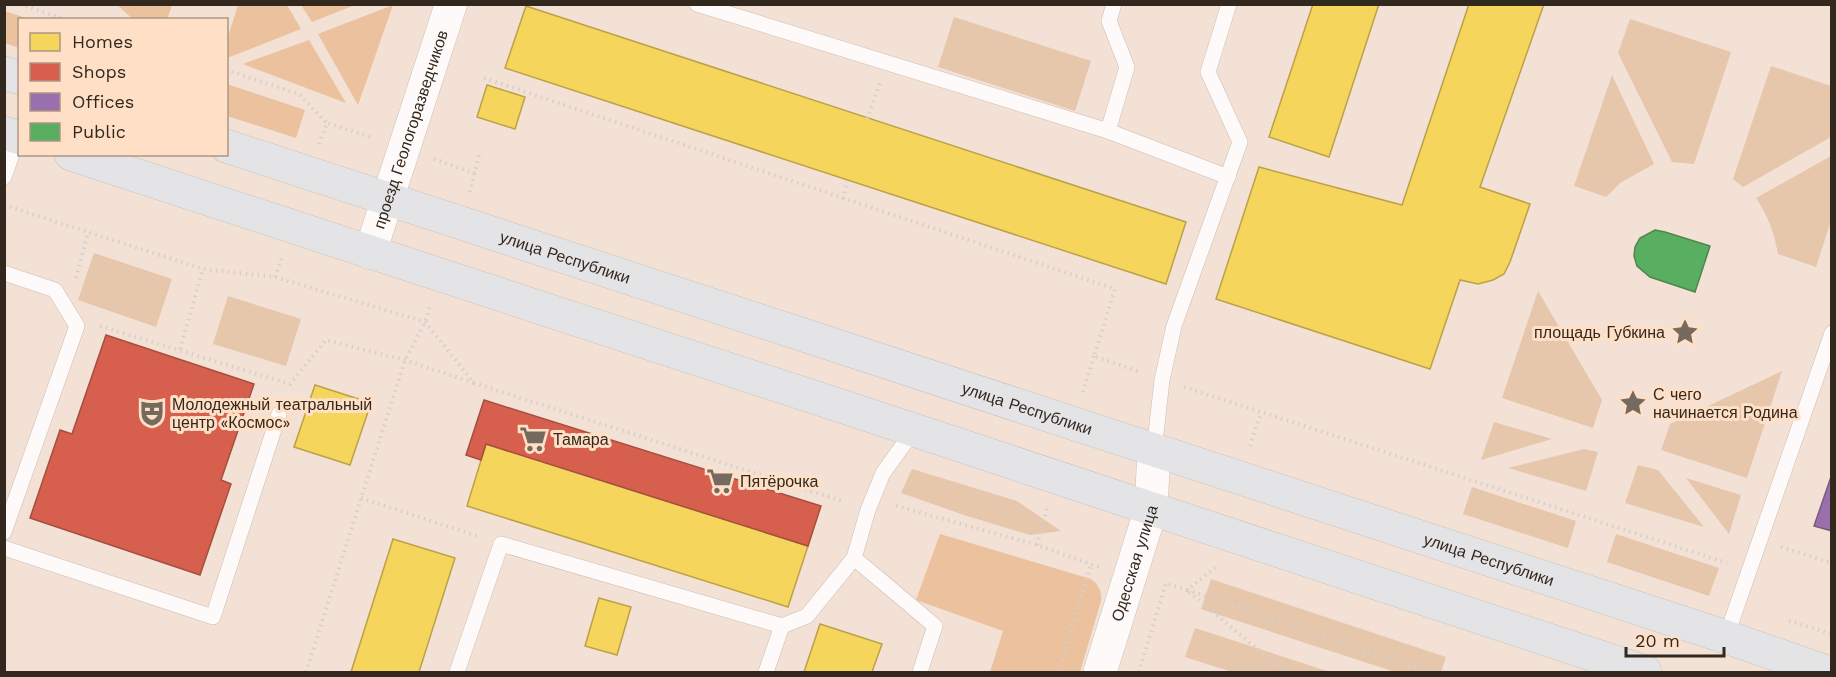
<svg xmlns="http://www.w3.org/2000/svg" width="1836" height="677" font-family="'Work Sans',sans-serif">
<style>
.green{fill:#e6c7ac}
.forest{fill:#ebc19e}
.homes{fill:#f6d55c;stroke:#bca149;stroke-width:1.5}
.shops{fill:#d6604d;stroke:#a54f3f;stroke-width:1.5}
.offices{fill:#9970ab;stroke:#7a5a81;stroke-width:1.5}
.public{fill:#5aae61;stroke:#4e864d;stroke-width:1.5}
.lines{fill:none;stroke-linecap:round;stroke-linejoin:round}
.service-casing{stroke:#ccbeb4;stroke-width:16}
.minor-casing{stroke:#ccbeb4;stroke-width:33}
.tertiary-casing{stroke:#ccbeb4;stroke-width:34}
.primary-casing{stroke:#c9c2bb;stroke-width:34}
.path{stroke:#d5d0cc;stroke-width:4;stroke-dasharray:1.5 4.5;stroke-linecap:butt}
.service{stroke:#fdfaf9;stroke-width:15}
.minor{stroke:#fdfaf9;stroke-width:32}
.tertiary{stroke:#fdfaf9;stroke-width:33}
.primary{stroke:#e4e4e7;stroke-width:33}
.labels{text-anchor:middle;stroke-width:6;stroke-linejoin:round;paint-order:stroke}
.street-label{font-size:16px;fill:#33281e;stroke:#ffe0c7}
.poi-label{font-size:16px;fill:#33281e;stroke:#ffe0c7;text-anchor:start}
</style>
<rect width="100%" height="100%" fill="#f2e1d4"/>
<g class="green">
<polygon points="954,17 1091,61 1075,111 938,67"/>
<polygon points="1630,19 1731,52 1694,164 1672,162 1618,53"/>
<polygon points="1771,66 1831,86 1831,137 1743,187 1733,179"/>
<polygon points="1612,75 1654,164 1620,183 1606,197 1574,186"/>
<path d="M1831,156V221L1816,267L1778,254C1774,232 1768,216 1756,198Z"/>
<polygon points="94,253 172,279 156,327 78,300"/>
<polygon points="1538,291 1602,400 1593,428 1502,398"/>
<polygon points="228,296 301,319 286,366 213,344"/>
<polygon points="1782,371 1747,478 1661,450 1670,424"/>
<polygon points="1494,422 1552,439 1481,460"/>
<polygon points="1584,449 1598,452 1586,491 1508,468"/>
<polygon points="1638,465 1658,470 1704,527 1625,503"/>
<polygon points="912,469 1017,501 1061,531 1030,535 967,516 901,493"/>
<polygon points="1686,478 1741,495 1729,534"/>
<polygon points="1472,487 1576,521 1568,548 1463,514"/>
<polygon points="1616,534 1719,568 1709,596 1607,562"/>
<polygon points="1211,579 1446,657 1441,672 1395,672 1201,609"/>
<polygon points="1195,628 1330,672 1232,672 1185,657"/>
</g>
<g class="forest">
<polygon points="117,5 172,5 167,20 133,19"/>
<polygon points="238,5 287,5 301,29 227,58 227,40"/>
<polygon points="301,5 355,5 312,22"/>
<polygon points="393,5 358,105 318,34"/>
<polygon points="5,11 29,19 20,20 19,48 5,43"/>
<polygon points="309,40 346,103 243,64"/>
<polygon points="227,84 305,110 296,138 227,116"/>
<path d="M940,534L1091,579C1099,585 1102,592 1101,601L1080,672H990L1003,631L916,600Z"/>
</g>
<g class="homes">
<polygon points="1313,4 1379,4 1329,157 1269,137"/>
<polygon points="1469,4 1544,4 1480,187 1530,204 1510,262 1504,274 1493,280 1478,284 1460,280 1430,369 1216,299 1259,167 1402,205"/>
<polygon points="526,6 1186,222 1166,284 505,68"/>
<polygon points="487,85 525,97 515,129 477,117"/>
<polygon points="315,385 371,403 350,465 294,447"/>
<polygon points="486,444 808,546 788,607 467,506"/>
<polygon points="393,539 455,558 419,672 351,672"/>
<polygon points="599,598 631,607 617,655 585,646"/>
<polygon points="820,624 882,644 872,672 804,672"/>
</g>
<g class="shops">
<polygon points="106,335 254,384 221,480 231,484 200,575 30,518 60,430 72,434"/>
<polygon points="484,400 821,506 808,546 486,444 481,460 466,455"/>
</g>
<polygon class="offices" points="1832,474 1832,531 1814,526"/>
<polygon class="public" points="1655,230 1665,232 1710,246 1695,292 1650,277 1637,266 1634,256 1635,247 1640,238"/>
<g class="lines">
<defs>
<g id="service">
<polyline points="697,4 1108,131 1127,67 1109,21 1114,4"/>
<polyline points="1108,131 1228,177"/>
<polyline points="4,177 18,137"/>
<polyline points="4,273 55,290 77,326 4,532"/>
<polyline points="1154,451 1162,380 1174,326 1240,142 1208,72 1229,4"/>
<polyline points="4,548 213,617 279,414"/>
<polyline points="854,558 935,626 920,672"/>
<polyline points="1726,637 1832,333"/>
<polyline points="457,672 501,544 782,626"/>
<polyline points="766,672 782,626 807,616 854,558 868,510 883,473 914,430"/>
</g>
<g id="minor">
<path id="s1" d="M370,253L451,4"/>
</g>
<g id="tertiary">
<path id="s2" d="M1100,672L1151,509L1154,451"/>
</g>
<g id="primary">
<polyline points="4,73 20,78"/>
<polyline points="4,133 20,138"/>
<path id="s3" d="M226,146L1726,637L1827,672"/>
<polyline points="71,154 914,430 1645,672"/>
</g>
</defs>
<use href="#service" class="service-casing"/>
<use href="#minor" class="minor-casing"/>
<use href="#tertiary" class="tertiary-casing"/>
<use href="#primary" class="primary-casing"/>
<g class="path">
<polyline points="20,4 67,20"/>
<polyline points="226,70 299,94 327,123"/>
<polyline points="484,78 1115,289 1094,356 1140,372"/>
<polyline points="867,119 880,83"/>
<polyline points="319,144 327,123 373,138"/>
<polyline points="434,159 476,174"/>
<polyline points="470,192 479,155"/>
<polyline points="843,199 847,181"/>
<polyline points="4,205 203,269 275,277 425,322 474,383 845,502"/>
<polyline points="275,277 282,257"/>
<polyline points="76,278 88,233"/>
<polyline points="100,326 290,384 326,340 405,360 474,383"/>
<polyline points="180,349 203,269"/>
<polyline points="1184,387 1727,563"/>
<polyline points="1083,392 1094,356"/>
<polyline points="1250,446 1261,413"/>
<polyline points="361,498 480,537"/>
<polyline points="896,506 1037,545 1099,567"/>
<polyline points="1037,545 1047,508"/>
<polyline points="1781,547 1832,563"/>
<polyline points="1187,590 1427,672"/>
<polyline points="1189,592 1285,672"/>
<polyline points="1789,621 1832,634"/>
<polyline points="306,672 405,360 425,322 430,307"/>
<polyline points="1059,672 1091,565"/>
<polyline points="1139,672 1166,583 1187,590 1216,567 1217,564"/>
</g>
<use href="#service" class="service"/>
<use href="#minor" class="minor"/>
<use href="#tertiary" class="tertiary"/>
<use href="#primary" class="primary"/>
</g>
<defs>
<symbol id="sight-bare" viewBox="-9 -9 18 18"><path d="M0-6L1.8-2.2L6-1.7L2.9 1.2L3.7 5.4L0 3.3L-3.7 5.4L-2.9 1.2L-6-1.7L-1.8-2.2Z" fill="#76695e" stroke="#ffe0c7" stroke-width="2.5" paint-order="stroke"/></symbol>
<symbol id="theatre-bare" viewBox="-9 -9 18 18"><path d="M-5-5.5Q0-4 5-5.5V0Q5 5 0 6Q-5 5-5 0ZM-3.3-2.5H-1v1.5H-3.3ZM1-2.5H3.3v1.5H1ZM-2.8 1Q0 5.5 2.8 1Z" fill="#76695e" stroke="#ffe0c7" stroke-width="2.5" paint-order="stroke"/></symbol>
<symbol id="supermarket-bare" viewBox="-9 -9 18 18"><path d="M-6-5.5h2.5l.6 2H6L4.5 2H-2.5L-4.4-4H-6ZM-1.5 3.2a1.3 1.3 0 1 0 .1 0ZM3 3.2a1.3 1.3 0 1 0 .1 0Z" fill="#76695e" stroke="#ffe0c7" stroke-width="2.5" paint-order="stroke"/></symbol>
</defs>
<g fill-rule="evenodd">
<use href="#sight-bare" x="1666" y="313" width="38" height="38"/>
<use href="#sight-bare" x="1614" y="384" width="38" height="38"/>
<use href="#theatre-bare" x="133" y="394" width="38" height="38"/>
<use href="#supermarket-bare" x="514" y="420" width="38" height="38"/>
<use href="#supermarket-bare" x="701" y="462" width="38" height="38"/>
</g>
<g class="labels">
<g class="street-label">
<text dy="6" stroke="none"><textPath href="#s1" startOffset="130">проезд Геологоразведчиков</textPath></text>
<text dy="6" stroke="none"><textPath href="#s3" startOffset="357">улица Республики</textPath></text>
<text dy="6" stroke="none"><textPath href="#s3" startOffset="843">улица Республики</textPath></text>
<text dy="6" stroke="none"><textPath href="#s3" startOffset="1329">улица Республики</textPath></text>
<text dy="6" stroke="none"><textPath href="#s2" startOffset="114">Одесская улица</textPath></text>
</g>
<g class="poi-label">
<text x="1665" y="338" text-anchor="end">площадь Губкина</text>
<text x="1653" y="400">С чего<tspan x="1653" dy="18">начинается Родина</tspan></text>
<text x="172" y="410">Молодежный театральный<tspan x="172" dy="18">центр «Космос»</tspan></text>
<text x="553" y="445">Тамара</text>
<text x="740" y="487">Пятёрочка</text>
</g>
</g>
<rect width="1836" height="677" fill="none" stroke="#33281e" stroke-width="12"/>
<rect x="18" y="18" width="210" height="138" fill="#ffe0c7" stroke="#ad9683" stroke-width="1.5"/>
<rect x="30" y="33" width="30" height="18" fill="#f6d55c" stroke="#ad9683" stroke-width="1.5"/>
<text x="72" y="48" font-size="18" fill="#33281e">Homes</text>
<rect x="30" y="63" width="30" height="18" fill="#d6604d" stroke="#ad9683" stroke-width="1.5"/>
<text x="72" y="78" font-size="18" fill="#33281e">Shops</text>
<rect x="30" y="93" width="30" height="18" fill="#9970ab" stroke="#ad9683" stroke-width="1.5"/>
<text x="72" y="108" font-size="18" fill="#33281e">Offices</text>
<rect x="30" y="123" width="30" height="18" fill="#5aae61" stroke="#ad9683" stroke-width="1.5"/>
<text x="72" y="138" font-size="18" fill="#33281e">Public</text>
<path d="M1626 647v9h98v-9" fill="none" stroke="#33281e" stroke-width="3"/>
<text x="1635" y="647" font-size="18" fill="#33281e" stroke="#ffe0c7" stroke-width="4.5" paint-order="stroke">20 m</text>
</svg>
